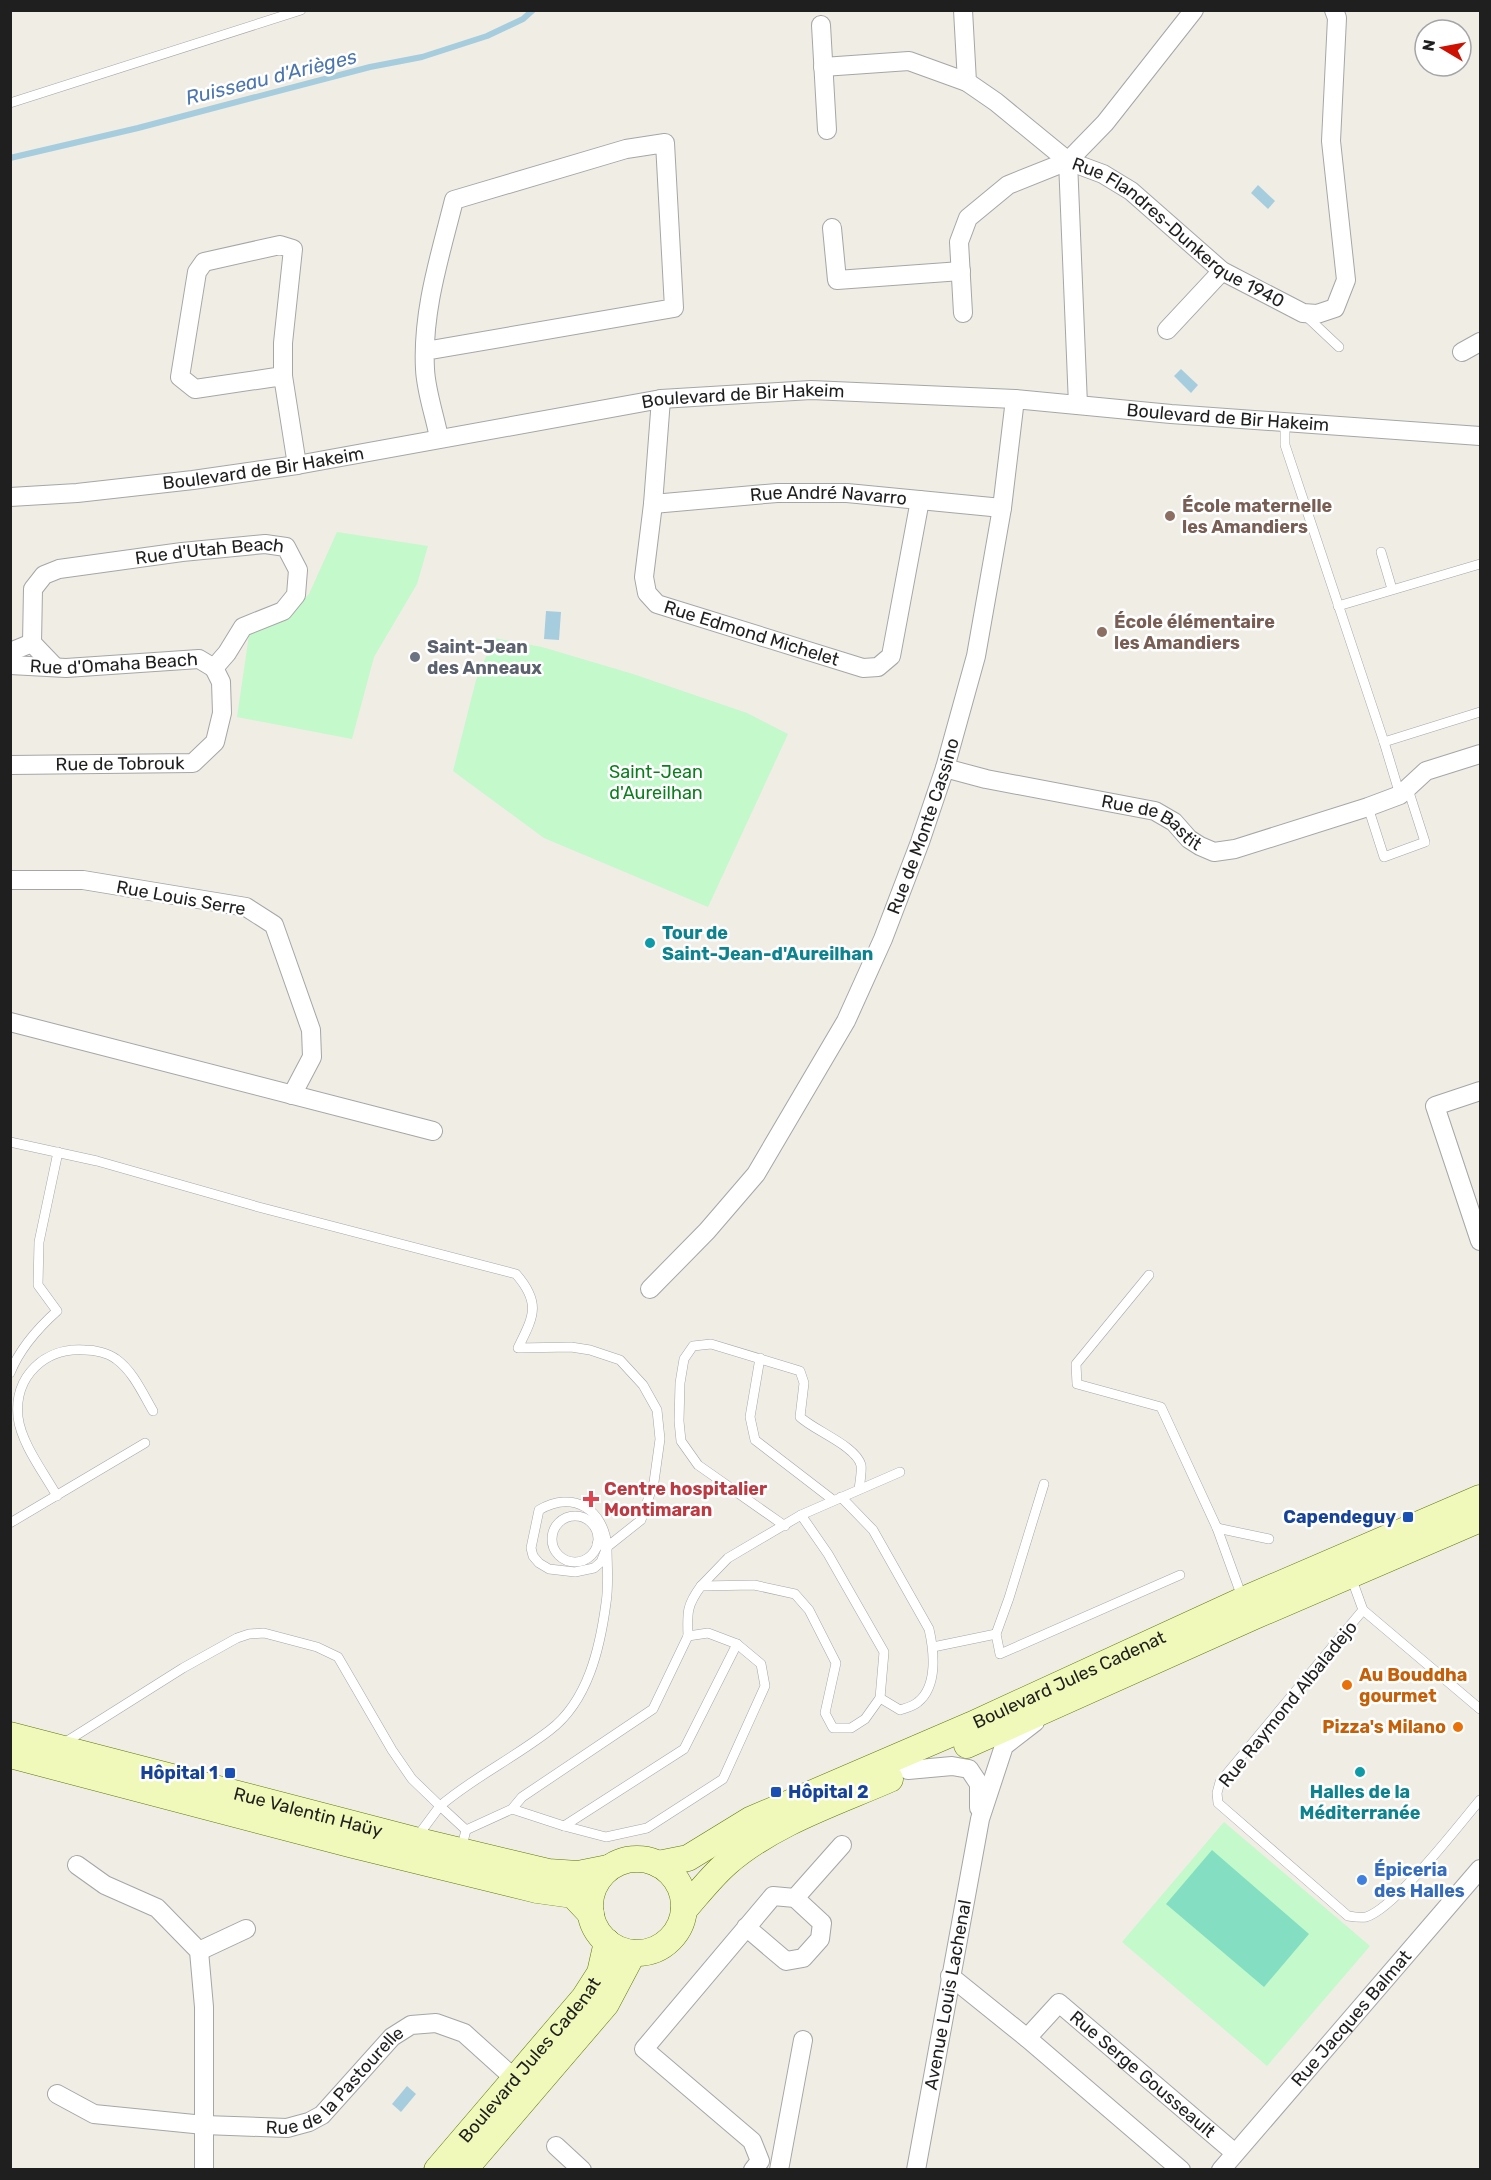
<svg xmlns="http://www.w3.org/2000/svg" width="1491" height="2180" font-family="Rubik,sans-serif">
<style>
.park{fill:#c3f9cb}
.pitch{fill:#84dec2}
.water{fill:#a6cddd}
.lines{fill:none;stroke-linecap:round;stroke-linejoin:round}
.stream{stroke:#a6cddd;stroke-width:6}
.lane-casing{stroke:#a6a6a6;stroke-width:10}
.street-casing{stroke:#a6a6a6;stroke-width:20}
.secondary-casing{stroke:#627706;stroke-width:27}
.lane{stroke:#fff;stroke-width:9}
.street{stroke:#fff;stroke-width:18}
.secondary{stroke:#f1f9ba;stroke-width:26}
.education-dot{fill:#8d6e63;stroke:#fff;stroke-width:2}
.worship-dot{fill:#6b7280;stroke:#fff;stroke-width:2}
.culture-dot{fill:#0f9aa8;stroke:#fff;stroke-width:2}
.health-dot{fill:#e0444e;stroke:#fff;stroke-width:2}
.transit-dot{fill:#1a4fb4;stroke:#fff;stroke-width:2}
.food-dot{fill:#e8710a;stroke:#fff;stroke-width:2}
.shop-dot{fill:#3f7fe0;stroke:#fff;stroke-width:2}
.labels{text-anchor:middle;stroke-width:5;stroke-linejoin:round;paint-order:stroke}
.street-label{font-size:18px;fill:#1f1f1f;stroke:#fff}
.education-label{font-size:18px;font-weight:bold;fill:#785e54;stroke:#fff;text-anchor:start}
.worship-label{font-size:18px;font-weight:bold;fill:#5b616d;stroke:#fff;text-anchor:start}
.park-label{font-size:18px;fill:#0c7e1e;stroke:#fff}
.culture-label{font-size:18px;font-weight:bold;fill:#0d838f;stroke:#fff;text-anchor:start}
.health-label{font-size:18px;font-weight:bold;fill:#be3a42;stroke:#fff;text-anchor:start}
.transit-label{font-size:18px;font-weight:bold;fill:#164399;stroke:#fff;text-anchor:end}
.food-label{font-size:18px;font-weight:bold;fill:#c56008;stroke:#fff;text-anchor:start}
.shop-label{font-size:18px;font-weight:bold;fill:#366cbe;stroke:#fff;text-anchor:start}
.water-label{font-size:20px;font-style:italic;fill:#4c76af;stroke:#fff}
</style>
<rect width="100%" height="100%" fill="#f0ede5"/>
<g class="park">
<polygon points="337,532 428,546 417,584 374,657 352,739 237,717 249,635 283,620 309,594"/>
<polygon points="494,638 542,647 633,674 747,713 788,734 708,907 544,838 453,771 476,680"/>
<polygon points="1224,1822 1370,1946 1267,2066 1122,1942"/>
</g>
<polygon class="pitch" points="1212,1850 1309,1934 1264,1987 1166,1904"/>
<g class="water">
<polygon points="1258,185 1275,201 1268,209 1251,193"/>
<polygon points="1181,369 1198,385 1191,393 1174,376"/>
<polygon points="546,611 561,612 559,640 544,639"/>
<polygon points="407,2086 416,2094 401,2112 392,2104"/>
</g>
<g class="lines">
<polyline class="stream" points="10,158 138,128 370,67 422,57 487,36 523,19 533,10"/>
<defs>
<g id="lane">
<polyline points="10,103 301,10"/>
<polyline points="1305,315 1339,347"/>
<polyline points="1285,422 1285,445 1384,742 1480,712"/>
<polyline points="1381,552 1392,589"/>
<polyline points="1338,606 1480,564"/>
<polyline points="1384,742 1400,795"/>
<polyline points="1368,807 1384,857 1425,842 1408,789"/>
<path d="M10,1142L97,1161L255,1206L516,1274C542,1304 533,1317 518,1348L571,1347L590,1350L620,1360L643,1385L657,1410L660,1439L654,1482L641,1520L607,1547L601,1562L594,1568L575,1572L549,1569L539,1563L533,1556L531,1548L539,1510C573,1490 604,1509 607,1547"/>
<polyline points="1149,1275 1076,1364 1077,1384 1161,1407 1217,1528 1242,1597"/>
<polyline points="760,1358 750,1417 755,1440 833,1500"/>
<path d="M10,1373C20,1348 37,1329 57,1311L38,1285L39,1242L58,1152"/>
<polyline points="1044,1484 1009,1598 996,1634 1000,1654 1180,1575"/>
<path d="M57,1496C44,1473 21,1443 18,1417C14,1376 45,1347 85,1350C95,1350 108,1353 116,1359C133,1371 143,1394 153,1411"/>
<path d="M841,1497L873,1530L929,1629C934,1651 938,1686 918,1702C914,1706 906,1708 900,1710L880,1698"/>
<circle cx="575" cy="1539" r="23"/>
<polyline points="10,1523 145,1443"/>
<path d="M785,1526L698,1465L681,1441L679,1421L680,1383L684,1359L693,1346L711,1344L800,1371L804,1383L800,1417C815,1431 856,1446 861,1465C862,1471 860,1482 859,1489"/>
<polyline points="1217,1528 1269,1539"/>
<polyline points="1351,1577 1363,1610 1480,1709"/>
<polyline points="701,1586 728,1558 801,1515 900,1472"/>
<path d="M1363,1610L1220,1782L1217,1793L1218,1803L1348,1916C1354,1917 1361,1918 1366,1917C1395,1908 1458,1826 1480,1800"/>
<path d="M688,1636C687,1612 687,1605 701,1586L754,1585L795,1594L809,1610L836,1663L825,1713L833,1728H851L865,1719L880,1698L884,1652L828,1554L801,1515"/>
<polyline points="933,1647 996,1634"/>
<path d="M64,1743L183,1668L237,1638L249,1634L264,1633L317,1647L338,1657L392,1750L412,1779L440,1806C474,1777 514,1758 550,1730C588,1701 600,1648 606,1603C609,1585 607,1565 607,1547L597,1544"/>
<polyline points="564,1826 684,1749 737,1644"/>
<polyline points="466,1830 512,1809 564,1826 606,1837 647,1828 723,1779 765,1686 761,1664 737,1644 708,1633 688,1636 653,1709 522,1797 512,1809"/>
<polyline points="417,1837 440,1806 466,1830 461,1850"/>
</g>
<g id="street">
<path id="s1" d="M963,10L967,82L996,102L1068,161L1103,174L1131,191L1222,271L1303,313L1317,314L1335,308L1346,280L1331,141L1337,18L1334,10"/>
<polyline points="821,25 827,130"/>
<polyline points="823,67 909,61 967,82"/>
<polyline points="1068,161 1078,405"/>
<polyline points="832,228 837,280 961,271"/>
<polyline points="963,313 959,242 968,218 1008,185 1068,161 1105,123 1194,10"/>
<polyline points="1167,330 1222,271"/>
<path d="M425,351L674,308L665,143L626,149L454,200C440,256 422,311 425,369C426,392 435,416 439,438"/>
<polyline points="1462,352 1480,342"/>
<polyline points="283,376 283,343 293,249 280,245 204,262 197,272 180,377 195,389 283,376 297,465"/>
<path id="s2" d="M661,399L653,504L644,577L647,593L657,604L863,668L878,667L891,656L920,500"/>
<path id="s3" d="M10,497L77,493L193,480L297,465L661,399L811,390L1015,399L1171,414L1480,436"/>
<path id="s4" d="M653,504L777,493H847L1002,508"/>
<polyline points="10,652 32,643"/>
<path id="s5" d="M10,665L66,668L199,659L214,668"/>
<path id="s6" d="M55,667L32,643L33,589L44,575L59,569L182,552L265,544L286,547L298,570L296,595L283,611L243,627L227,653L214,668"/>
<path id="s7" d="M10,765L193,763L215,742L222,713L221,682L214,668"/>
<path id="s8" d="M945,768L986,779L1155,811L1174,822L1189,839L1200,846L1214,852L1235,849L1368,807L1400,795L1426,771L1480,754"/>
<polyline points="10,880 83,880 246,907 274,925 311,1030 312,1057 292,1095"/>
<polyline points="10,1022 433,1131"/>
<polyline points="1480,1091 1435,1106 1480,1241"/>
<path id="s9" d="M650,1289L707,1231L756,1174L846,1021L883,939L920,842L945,768L976,656L1002,508L1015,399"/>
<polyline points="908,1770 952,1766 969,1769 979,1784 979,1808"/>
<polyline points="77,1865 105,1885 157,1908 199,1951 204,2007 204,2170"/>
<polyline points="795,1898 842,1845"/>
<polyline points="746,1927 786,1961 803,1958 820,1939 822,1923 795,1898 773,1896 644,2049 752,2141 760,2161 753,2170"/>
<polyline points="199,1951 246,1929"/>
<polyline points="950,1976 1027,2038"/>
<path id="s10" d="M57,2094L94,2114L204,2125L287,2128L309,2122L322,2115L392,2037L411,2025L436,2023L464,2033L515,2079"/>
<polyline points="556,2146 582,2170"/>
<polyline points="779,2170 803,2040"/>
<path id="s11" d="M916,2170L980,1819L1004,1746L1035,1722"/>
<path id="s12" d="M1181,2170L1027,2038L1059,2003L1235,2153"/>
<path id="s13" d="M1221,2170L1480,1869"/>
</g>
<g id="secondary">
<path id="s14" d="M10,1735L415,1840L548,1872L578,1874L608,1868"/>
<polyline points="967,1745 1255,1616 1480,1519"/>
<polyline points="10,1755 353,1845 537,1890 573,1895 591,1914"/>
<circle cx="637" cy="1906" r="47"/>
<path id="s15" d="M658,1864L688,1858L750,1820L971,1725L1243,1600L1480,1498"/>
<path d="M684,1910C698,1894 711,1877 727,1863C773,1823 835,1803 890,1779"/>
<path id="s16" d="M437,2170L584,1998L600,1973L607,1942"/>
<polyline points="464,2170 606,2004 633,1953"/>
</g>
</defs>
<use href="#lane" class="lane-casing"/>
<use href="#street" class="street-casing"/>
<use href="#secondary" class="secondary-casing"/>
<use href="#lane" class="lane"/>
<use href="#street" class="street"/>
<use href="#secondary" class="secondary"/>
</g>
<g class="education-dot">
<circle cx="1170" cy="516" r="6"/>
<circle cx="1102" cy="632" r="6"/>
</g>
<circle class="worship-dot" cx="415" cy="657" r="6"/>
<g class="culture-dot">
<circle cx="650" cy="943" r="6"/>
<circle cx="1360" cy="1772" r="6"/>
</g>
<path class="health-dot" d="M588 1490h6v6h6v6h-6v6h-6v-6h-6v-6h6z"/>
<g class="transit-dot">
<rect x="1402" y="1511" width="12" height="12" rx="3"/>
<rect x="224" y="1767" width="12" height="12" rx="3"/>
<rect x="770" y="1786" width="12" height="12" rx="3"/>
</g>
<g class="food-dot">
<circle cx="1347" cy="1685" r="6"/>
<circle cx="1458" cy="1727" r="6"/>
</g>
<circle class="shop-dot" cx="1362" cy="1880" r="6"/>
<g class="labels">
<g class="street-label">
<text dy="6" stroke="none"><textPath href="#s1" startOffset="333">Rue Flandres-Dunkerque 1940</textPath></text>
<text dy="6" stroke="none"><textPath href="#s3" startOffset="741">Boulevard de Bir Hakeim</textPath></text>
<text dy="6" stroke="none"><textPath href="#s3" startOffset="1227">Boulevard de Bir Hakeim</textPath></text>
<text dy="6" stroke="none"><textPath href="#s3" startOffset="255">Boulevard de Bir Hakeim</textPath></text>
<text dy="6" stroke="none"><textPath href="#s4" startOffset="176">Rue André Navarro</textPath></text>
<text dy="6" stroke="none"><textPath href="#s6" startOffset="273">Rue d'Utah Beach</textPath></text>
<text dy="6" stroke="none"><textPath href="#s2" startOffset="309">Rue Edmond Michelet</textPath></text>
<text dy="6" stroke="none"><textPath href="#s5" startOffset="104">Rue d'Omaha Beach</textPath></text>
<text dy="6" stroke="none"><textPath href="#s7" startOffset="110">Rue de Tobrouk</textPath></text>
<text dy="6" stroke="none"><textPath href="#s8" startOffset="216">Rue de Bastit</textPath></text>
<text dy="6" stroke="none"><textPath href="#s9" startOffset="544">Rue de Monte Cassino</textPath></text>
<text transform="translate(181 898) rotate(10)" y="6">Rue Louis Serre</text>
<text dy="6" stroke="none"><textPath href="#s15" startOffset="452">Boulevard Jules Cadenat</textPath></text>
<text transform="translate(1288 1704) rotate(-51)" y="6">Rue Raymond Albaladejo</text>
<text dy="6" stroke="none"><textPath href="#s14" startOffset="308">Rue Valentin Haüy</textPath></text>
<text dy="6" stroke="none"><textPath href="#s11" startOffset="178">Avenue Louis Lachenal</textPath></text>
<text dy="6" stroke="none"><textPath href="#s13" startOffset="200">Rue Jacques Balmat</textPath></text>
<text dy="6" stroke="none"><textPath href="#s16" startOffset="144">Boulevard Jules Cadenat</textPath></text>
<text dy="6" stroke="none"><textPath href="#s12" startOffset="360">Rue Serge Gousseault</textPath></text>
<text dy="6" stroke="none"><textPath href="#s10" startOffset="302">Rue de la Pastourelle</textPath></text>
</g>
<g class="education-label">
<text x="1182" y="512">École maternelle<tspan x="1182" dy="21">les Amandiers</tspan></text>
<text x="1114" y="628">École élémentaire<tspan x="1114" dy="21">les Amandiers</tspan></text>
</g>
<g class="worship-label">
<text x="427" y="653">Saint-Jean<tspan x="427" dy="21">des Anneaux</tspan></text>
</g>
<g class="park-label">
<text x="656" y="778">Saint-Jean<tspan x="656" dy="21">d'Aureilhan</tspan></text>
</g>
<g class="culture-label">
<text x="662" y="939">Tour de<tspan x="662" dy="21">Saint-Jean-d'Aureilhan</tspan></text>
<text x="1360" y="1798" text-anchor="middle">Halles de la<tspan x="1360" dy="21">Méditerranée</tspan></text>
</g>
<g class="health-label">
<text x="604" y="1495">Centre hospitalier<tspan x="604" dy="21">Montimaran</tspan></text>
</g>
<g class="transit-label">
<text x="1396" y="1523">Capendeguy</text>
<text x="218" y="1779">Hôpital 1</text>
<text x="788" y="1798" text-anchor="start">Hôpital 2</text>
</g>
<g class="food-label">
<text x="1359" y="1681">Au Bouddha<tspan x="1359" dy="21">gourmet</tspan></text>
<text x="1446" y="1733" text-anchor="end">Pizza's Milano</text>
</g>
<g class="shop-label">
<text x="1374" y="1876">Épiceria<tspan x="1374" dy="21">des Halles</tspan></text>
</g>
<g class="water-label">
<text transform="translate(271 77) rotate(-14)" y="7">Ruisseau d'Arièges</text>
</g>
</g>
<rect width="1491" height="2180" fill="none" stroke="#1f1f1f" stroke-width="24"/>
<g transform="translate(1443 48) rotate(280)"><circle r="28" fill="#ffffff" stroke="#a5a5a5" stroke-width="1.5"/>
<path d="M0-4.5L10 22L0 15L-10 22Z" fill="#cd1002"/>
<text y="-9" font-size="16" font-weight="bold" text-anchor="middle" fill="#1f1f1f">N</text>
</g>
</svg>
